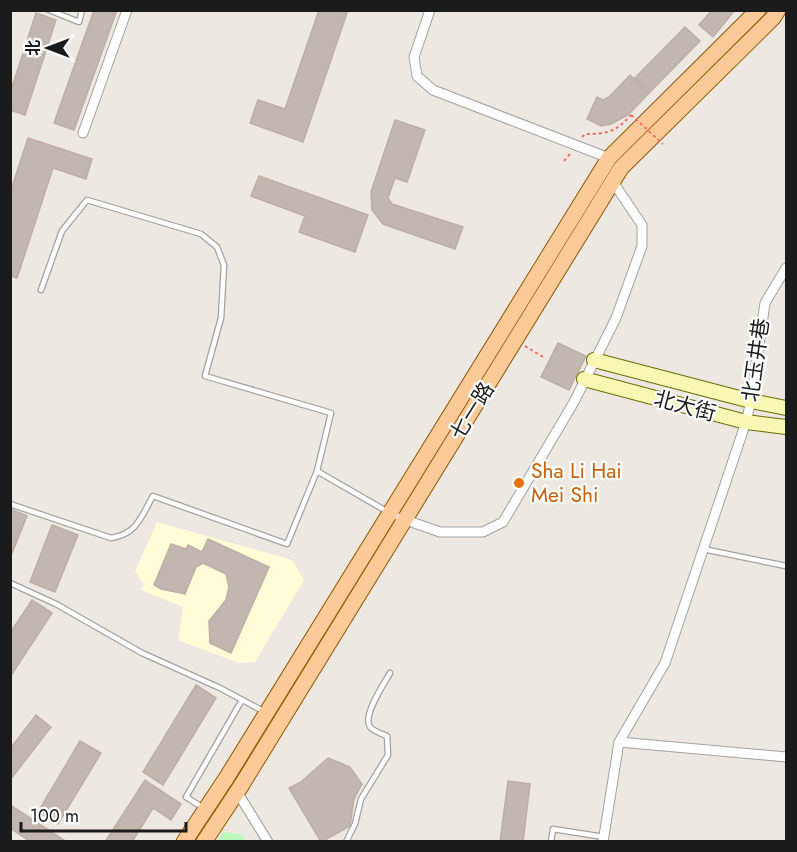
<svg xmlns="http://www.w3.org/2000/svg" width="797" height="852" font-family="Jost,'Noto Sans SC',sans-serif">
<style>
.education{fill:#fffcd8}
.park{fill:#bcf8bd}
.building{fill:#c1b7b0;stroke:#beaea3;stroke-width:1.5}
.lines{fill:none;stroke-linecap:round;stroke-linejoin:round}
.lane-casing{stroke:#a2a2a2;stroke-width:7}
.street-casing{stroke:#a2a2a2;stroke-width:11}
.secondary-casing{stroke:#6a6f06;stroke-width:16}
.primary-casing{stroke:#915902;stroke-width:17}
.path{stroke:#f86c67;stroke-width:2;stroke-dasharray:3 3;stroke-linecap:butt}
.lane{stroke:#fff;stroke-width:4.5}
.street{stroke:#fff;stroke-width:9}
.secondary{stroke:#f8f7b3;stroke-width:14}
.primary{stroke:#fbca98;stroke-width:15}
.path-bridge{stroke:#f86c67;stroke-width:2;stroke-dasharray:3 3;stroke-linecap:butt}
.food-dot{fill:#e8710a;stroke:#fff;stroke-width:2}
.labels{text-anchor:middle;stroke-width:4.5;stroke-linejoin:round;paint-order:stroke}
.street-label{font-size:21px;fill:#1b1b1b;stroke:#fff}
.food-label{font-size:21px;fill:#c56008;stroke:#fff;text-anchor:start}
</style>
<rect width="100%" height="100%" fill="#ede8e1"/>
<polygon class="education" points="157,522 292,560 304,580 255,662 239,663 178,640 183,607 141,590 144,585 135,571"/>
<polygon class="park" points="223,832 241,834 246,841 217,841"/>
<g class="building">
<polygon points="94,10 117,10 74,130 54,123"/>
<polygon points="319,10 348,10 303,142 250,123 258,100 285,109"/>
<polygon points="712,10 735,10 713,37 699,25"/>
<polygon points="36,13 56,20 25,115 10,110 10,93"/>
<polygon points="685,27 700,41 649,93 634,79"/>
<polygon points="630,75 649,93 628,115 611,124 601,126 587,119 597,97 603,100 609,97"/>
<polygon points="395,120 425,130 407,182 395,178 388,198 392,204 463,227 455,249 383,224 372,210 371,192"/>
<polygon points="28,138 92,159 86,179 53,168 17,278 10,276 10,193"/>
<polygon points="259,176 368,215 355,252 299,232 305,216 251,196"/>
<polygon points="558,343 586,356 569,390 541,377"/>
<polygon points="10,509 27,516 10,558"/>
<polygon points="52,525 78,535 55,592 30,582"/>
<polygon points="208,539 269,567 231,653 210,643 209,621 226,600 229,587 226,574 203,563 196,567 185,594 161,589 154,585 171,544 186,549 188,545 202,552"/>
<polygon points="32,600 52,613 10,677 10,633"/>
<polygon points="196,685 216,698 163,785 143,772"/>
<polygon points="36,715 51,727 10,780 10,749"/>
<polygon points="80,741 101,753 58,824 38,812"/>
<polygon points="328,758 350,767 362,784 354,799 350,826 321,842 289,788 301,782"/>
<polygon points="145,780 181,804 171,820 153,808 132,842 105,842"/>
<polygon points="508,781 530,784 523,842 500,842"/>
<polygon points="10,805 67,842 31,842 10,828"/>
</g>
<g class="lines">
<defs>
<g id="lane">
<polyline points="49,10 79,22 82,10"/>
<polyline points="41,290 62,231 87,200 201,234 217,247 224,265 221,318 205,376 331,413 317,471"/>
<path d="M10,504L111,538C137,534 141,517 153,496L287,544L317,471L388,512"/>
<polyline points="703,549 786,566"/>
<polyline points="10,583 56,604 142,653 220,688 265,712"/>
<polyline points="202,807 186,797 242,700"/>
<path d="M346,842L355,824L361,799L388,755L387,736C382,734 373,731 370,727C362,716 384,684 390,673"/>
<polyline points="551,842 553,829 604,837"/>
</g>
<g id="street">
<polyline points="430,10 414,57 417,76 433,90 609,158"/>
<polyline points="83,133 127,10"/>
<polyline points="400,518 440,532 483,532 503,522 574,402 616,318 642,246 642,225 613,182"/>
<polyline points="619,742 786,757"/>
<polyline points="236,790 268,842"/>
<polyline points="603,842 619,742 665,663 746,422 751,401 765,303 786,268"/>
</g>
<g id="secondary">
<polyline points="594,360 751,401 786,408"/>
<polyline points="584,379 746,422 786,427"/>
</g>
<g id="primary">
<polyline points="184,842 227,777 609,158 758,10"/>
<polyline points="204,842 241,786 621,168 773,18 778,10"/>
</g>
</defs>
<use href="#lane" class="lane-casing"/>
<use href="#street" class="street-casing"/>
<use href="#secondary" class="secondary-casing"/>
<use href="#primary" class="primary-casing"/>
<g class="path">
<path d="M582,137L585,134C607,134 616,132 631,115"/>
<polyline points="564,161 570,154"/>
<polyline points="525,346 543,357"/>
</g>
<use href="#lane" class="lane"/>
<use href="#street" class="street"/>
<use href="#secondary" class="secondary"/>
<use href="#primary" class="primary"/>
<polyline class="path-bridge" points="631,115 663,144"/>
</g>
<circle class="food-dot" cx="519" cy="483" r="6"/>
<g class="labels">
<g class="street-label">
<text transform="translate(756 360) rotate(-82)" y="7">北玉井巷</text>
<text transform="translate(685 406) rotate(15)" y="7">北大街</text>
<text transform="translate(472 411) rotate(-58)" y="7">七一路</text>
</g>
<g class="food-label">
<text x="531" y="478">Sha Li Hai<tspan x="531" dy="24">Mei Shi</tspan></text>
</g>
</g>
<rect width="797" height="852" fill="none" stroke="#1b1b1b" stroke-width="24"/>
<g transform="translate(48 48) rotate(270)" stroke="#ffffff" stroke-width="4.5" paint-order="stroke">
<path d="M0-4.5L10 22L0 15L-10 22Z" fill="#1b1b1b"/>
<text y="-9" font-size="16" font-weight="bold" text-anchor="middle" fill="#1b1b1b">北</text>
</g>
<path d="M21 822v9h165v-9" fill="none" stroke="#1b1b1b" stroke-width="3"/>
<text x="30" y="822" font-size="18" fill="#1b1b1b" stroke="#ffffff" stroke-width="4.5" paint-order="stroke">100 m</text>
</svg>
